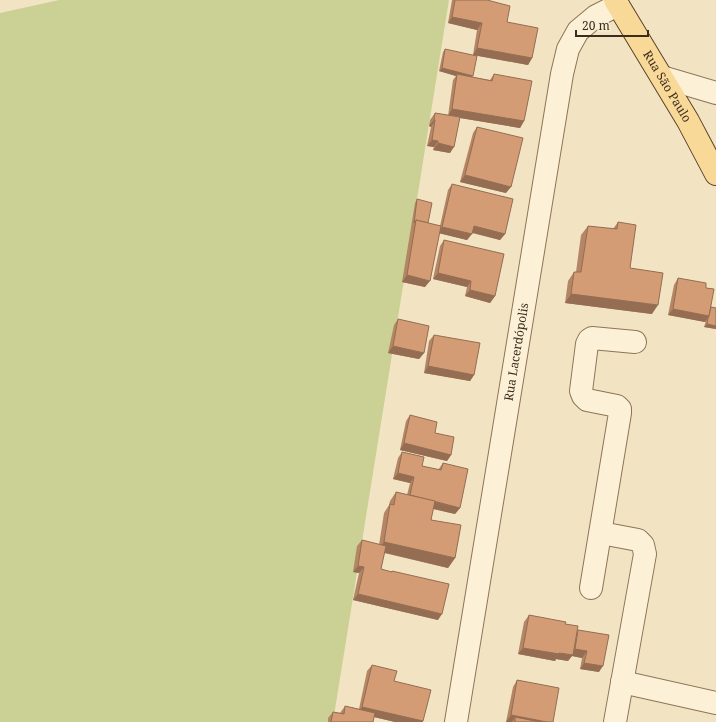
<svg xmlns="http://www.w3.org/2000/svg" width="716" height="722" font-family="'Noto Serif',serif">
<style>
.green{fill:#cbd195}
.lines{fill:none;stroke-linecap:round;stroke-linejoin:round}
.minor-casing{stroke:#8e7458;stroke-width:24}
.major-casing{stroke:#5b422c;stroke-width:24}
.minor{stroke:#fcf0d7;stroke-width:22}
.major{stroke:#f8d998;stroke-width:22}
.wall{fill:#b58665}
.shaded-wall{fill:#946d52}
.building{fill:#d39c75;stroke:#946d52}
.labels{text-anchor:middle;stroke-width:3;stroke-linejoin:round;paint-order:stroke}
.street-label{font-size:12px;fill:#3d2c1d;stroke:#f8edd3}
</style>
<rect width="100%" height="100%" fill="#f2e4c3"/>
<polygon class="green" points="59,0 449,0 333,722 0,722 0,13"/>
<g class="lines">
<defs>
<g id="minor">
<polyline points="662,77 716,93"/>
<polyline points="601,533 638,540 643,545 645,554 615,722"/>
<polyline points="591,588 620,413 620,409 617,406 587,400 583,396 581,391 587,344 589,340 592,338 635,342"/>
<polyline points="622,682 716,703"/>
<path id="s1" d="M456,722L562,74L568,49L578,31L596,16L618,5"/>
</g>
<g id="major">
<path id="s2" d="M615,0L688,121L716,174"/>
</g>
</defs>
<use href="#minor" class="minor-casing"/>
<use href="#major" class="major-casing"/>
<use href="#minor" class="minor"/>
<use href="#major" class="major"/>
</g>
<g class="wall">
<polygon points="452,0 487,0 507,22 532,58 528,65 473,55 477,30 448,23"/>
<polygon points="445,49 472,77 490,80 494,74 524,121 520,128 460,118 450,153 433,150 434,147 427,146 431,127 429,126 430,120 435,113 448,116 453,80 456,76 439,71 443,52"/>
<polygon points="477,127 506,193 460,182 473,133"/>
<polygon points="452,184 505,234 500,240 472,233 467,240 439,233 425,287 402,282 415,203 417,199 428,223 440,226 448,190"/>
<polygon points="618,222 630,268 652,314 565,303 568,281 574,272 576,272 581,235 588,226 613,229"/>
<polygon points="444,240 495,296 490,303 465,296 467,287 433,279 440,246"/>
<polygon points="678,278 706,288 711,307 716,308 716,329 704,327 706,321 705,322 668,315 674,285"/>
<polygon points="398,319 424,353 419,359 388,353 394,325"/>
<polygon points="434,335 474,375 470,381 424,373 429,341"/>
<polygon points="410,415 451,455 447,461 400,450 406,421"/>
<polygon points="402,452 422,466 438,470 443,463 460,508 455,514 433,509 431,520 455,558 448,568 384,553 381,569 391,572 392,571 438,620 353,600 359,573 353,572 357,546 362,540 379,545 384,513 389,505 390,501 396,492 407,495 410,483 393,479 398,458"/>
<polygon points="529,615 565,624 577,632 578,630 599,672 580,669 582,658 572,656 568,661 556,659 555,661 518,654 524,622"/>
<polygon points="372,665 394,681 423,721 423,722 395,722 374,717 373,722 328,722 328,718 333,712 340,713 345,706 359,709 367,671"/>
<polygon points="517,680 553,722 506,722 513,687"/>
</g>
<g class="shaded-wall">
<polygon points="452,17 482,23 477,30 448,23"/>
<polygon points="477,48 532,58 528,65 473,55"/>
<polygon points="442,68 473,76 470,79 457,74 456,76 439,71"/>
<polygon points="452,109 524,121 520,128 448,116"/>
<polygon points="434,120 435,120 431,127 429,126"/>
<polygon points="432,140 438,141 434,147 427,146"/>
<polygon points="438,143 454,147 450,153 433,150"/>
<polygon points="465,175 511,187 506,193 460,182"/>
<polygon points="474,226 505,234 500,240 470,232"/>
<polygon points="442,227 472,234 467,240 438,233"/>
<polygon points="438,273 471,281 467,287 433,279"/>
<polygon points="407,275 430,281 425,287 402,282"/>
<polygon points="470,290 495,296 490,303 465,296"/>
<polygon points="571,294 658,305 652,314 565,303"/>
<polygon points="673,309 709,316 705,322 668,315"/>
<polygon points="707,324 716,326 716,329 704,327"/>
<polygon points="393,346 424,353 419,359 388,353"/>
<polygon points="428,366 474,375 470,381 424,373"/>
<polygon points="404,443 451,455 447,461 400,450"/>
<polygon points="398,473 414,477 410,483 393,479"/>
<polygon points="410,496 460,508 455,514 405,502"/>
<polygon points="384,542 455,558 448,568 378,551"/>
<polygon points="358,566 364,567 359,573 353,572"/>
<polygon points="358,594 442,614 438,620 353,600"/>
<polygon points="523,648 571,655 575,649 587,651 582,658 572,656 568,661 556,659 555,661 518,654"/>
<polygon points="584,663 603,666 599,672 580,669"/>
<polygon points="362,707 423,721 423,722 395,722 357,713"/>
<polygon points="511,715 547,722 515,722 515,717 512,722 506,722"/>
</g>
<g class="building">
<polygon points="455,0 487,0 510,6 507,22 538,28 532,58 477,48 482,23 452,17"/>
<polygon points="445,49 477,56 473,76 442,68"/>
<polygon points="457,74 492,81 494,74 532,81 524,121 452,109"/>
<polygon points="435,113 460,117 454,147 438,143 438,141 432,140 435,120 434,120"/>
<polygon points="477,127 523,138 511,187 465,175"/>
<polygon points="452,184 513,199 505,234 474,226 472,234 442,227"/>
<polygon points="417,199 432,203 428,223 416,220 414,223"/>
<polygon points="416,220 441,226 430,281 407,275"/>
<polygon points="618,222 636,225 630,268 663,273 658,305 571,294 574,272 581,272 588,226 617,229"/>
<polygon points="444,240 504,254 495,296 470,290 471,281 438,273"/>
<polygon points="678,278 706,283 706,288 714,289 709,316 673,309"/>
<polygon points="711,307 716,308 716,326 707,324 708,318 709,316"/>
<polygon points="398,319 429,326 424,353 393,346"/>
<polygon points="434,335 480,343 474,375 428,366"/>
<polygon points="410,415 437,422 435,433 454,437 451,455 404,443"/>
<polygon points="402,452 424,457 422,466 441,470 443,463 468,469 460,508 410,495 414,477 398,473"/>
<polygon points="396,492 435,501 431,520 461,525 455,558 384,542 390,504 394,505"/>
<polygon points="362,540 386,546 381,569 392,572 392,571 449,584 442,614 358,594 364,567 358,566"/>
<polygon points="529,615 566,622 565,624 578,626 573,655 559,653 559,654 523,648"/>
<polygon points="578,630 609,635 603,666 584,663 587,651 575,649"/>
<polygon points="372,665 397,671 394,681 431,690 423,721 362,707"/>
<polygon points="517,680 559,688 553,722 547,722 511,715"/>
<polygon points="345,706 375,713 373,722 331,722 333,712 344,714"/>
<polygon points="515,717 540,722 515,722"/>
</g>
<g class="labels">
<g class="street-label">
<text dy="4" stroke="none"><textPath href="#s2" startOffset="101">Rua São Paulo</textPath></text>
<text dy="4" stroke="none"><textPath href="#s1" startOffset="375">Rua Lacerdópolis</textPath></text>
</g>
</g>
<path d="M576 30v6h72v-6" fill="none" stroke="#3d2c1d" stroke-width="2"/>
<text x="582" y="30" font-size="12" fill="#3d2c1d" stroke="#f8edd3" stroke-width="3" paint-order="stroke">20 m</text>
</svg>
